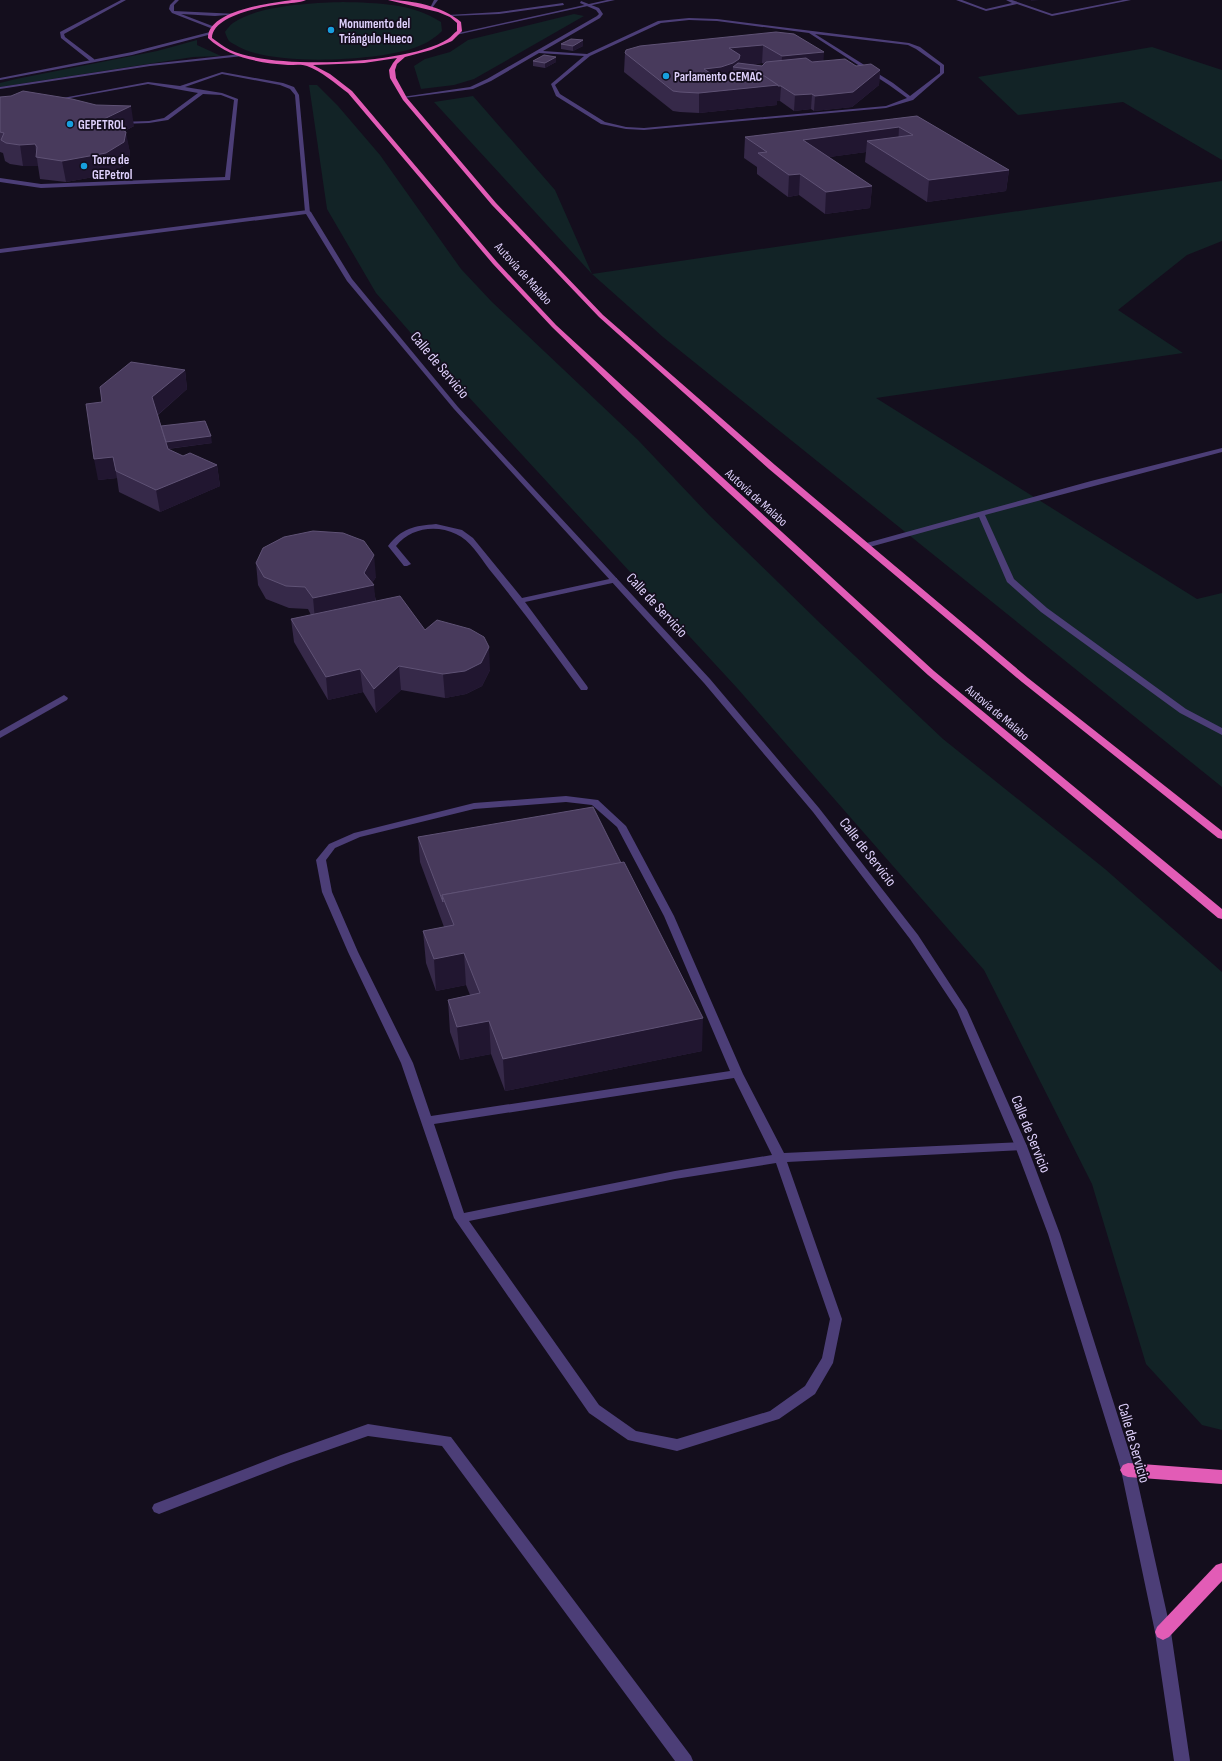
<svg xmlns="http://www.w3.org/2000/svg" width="1222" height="1761" font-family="'Sofia Sans Condensed',sans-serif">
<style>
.green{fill:#122326}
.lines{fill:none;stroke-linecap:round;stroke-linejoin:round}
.service{fill:#4c3e77;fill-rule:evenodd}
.minor{fill:#4c3e77;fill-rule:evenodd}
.tertiary{fill:#4c3e77;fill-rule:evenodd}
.trunk{fill:#e25cb6;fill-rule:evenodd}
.wall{fill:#362949;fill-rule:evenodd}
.shaded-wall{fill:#211630}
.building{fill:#483a5c;stroke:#5f5275}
.poi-dot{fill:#179fde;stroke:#140e1d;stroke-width:1.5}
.labels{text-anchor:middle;stroke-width:3.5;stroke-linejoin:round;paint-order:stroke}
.far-poi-label{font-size:13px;font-weight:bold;fill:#ddcffa;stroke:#140e1d;text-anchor:start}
.far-street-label{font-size:13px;fill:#ddcffa;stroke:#140e1d}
.street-label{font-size:15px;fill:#ddcffa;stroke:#140e1d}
</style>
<rect width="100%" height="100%" fill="#140e1d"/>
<g class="green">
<path d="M343,2C377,3 412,3 441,22L442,31C433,40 423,45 411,49C372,61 275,66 239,47C236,45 231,43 229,41C227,38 226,35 225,32C227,29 230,25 233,23C258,5 313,3 343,2Z"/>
<polygon points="574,14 584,16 474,79 454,85 421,89 414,66 425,59 450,52 468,40"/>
<polygon points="197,40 197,45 221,56 193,57 0,87 0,83 16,79 157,51"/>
<polygon points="1152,47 1222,70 1222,160 1123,102 1018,115 978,77"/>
<polygon points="309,85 317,85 338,106 380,155 461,269 492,302 638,440 709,515 821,624 943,739 1105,869 1222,972 1222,1430 1202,1425 1146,1364 1092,1184 984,970 738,689 430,355 376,293 327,209"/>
<polygon points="473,96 555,190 592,274 1222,181 1222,241 1187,255 1118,310 1183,353 876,398 1197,599 1222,593 1222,787 663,337 592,274 434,102"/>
</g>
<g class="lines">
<g class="service">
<polygon points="121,0 126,0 64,34 65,37 94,59 94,61 90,61 61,38 60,32"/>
<path d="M581,1L599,8L603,14L600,18L543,51L587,54L658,21L689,18L717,19L909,43L920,47L944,65V73L913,100L886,108L644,130L626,129L601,124L556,96L551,84L584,56L539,53L491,81L473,89L404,98L402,97L470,87L487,79L597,16L599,14L596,10L580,3ZM689,20L717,21L809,33L889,85L907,98L886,106L644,128L626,127L605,122L560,94L555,85L590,56L661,23ZM815,34L908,45L916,49L940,66V73L910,96L893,83Z"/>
<polygon points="222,72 283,83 294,87 299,95 310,213 305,212 295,95 290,89 280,85 222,74 185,87 222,93 238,99 230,180 41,188 0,182 0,178 41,184 225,177 234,100 221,95 203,94 168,120 149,123 121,124 119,122 149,121 164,118 198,93 148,84 54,101 52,100 148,82 180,86"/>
<path d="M436,524L462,530L473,538L522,598L614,578H617V582L525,602L587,686L588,688L587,690H581C551,649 521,608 489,569C480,557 470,540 456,534C436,524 410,528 396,546L411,564L407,566H404L388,546C402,528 414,526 436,524Z"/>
<path d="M566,796L598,800L626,826L674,916L743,1074L784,1153L1021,1142L1025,1143L1027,1146L1025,1149L1021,1150L787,1162L842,1319L833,1363L815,1394L779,1419L677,1451L628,1440L589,1413L454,1218L401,1063L348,952L322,892L316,860L329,844L354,833L474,803ZM566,802L592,805L617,827L664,916L730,1071L431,1116L413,1063L358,952L332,892L326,860L335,848L360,837L474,809ZM734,1078L772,1155L675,1171L464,1213L434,1124ZM776,1163L830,1319L822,1358L805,1386L770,1411L677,1439L636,1431L599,1405L469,1221L675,1179Z"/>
</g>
<g class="minor">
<polygon points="175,0 179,0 174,5 174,11 238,14 215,16 181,14 215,27 213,29 172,13 169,9 170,5"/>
<polygon points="956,0 962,0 986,9 1012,3 1006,0 1012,0 1052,14 1123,0 1131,0 1052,16 1017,4 986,11"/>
<polygon points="1222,448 1222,452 985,515 1014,579 1047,608 1186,709 1222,728 1222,735 1180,713 1041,612 1007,582 979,517 866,548 862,546 863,544 1091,481"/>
<polygon points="64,695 68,698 67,700 0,738 0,731"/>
<polygon points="368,1424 451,1437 691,1756 693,1761 675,1761 442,1446 368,1436 291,1463 159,1514 154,1512 152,1508 154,1504 281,1455"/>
</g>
<g class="tertiary">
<polygon points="434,0 438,0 432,8 430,8"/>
<polygon points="607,0 615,0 456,35 454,34"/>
<polygon points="563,3 564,5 499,14 450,16 448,15 499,12"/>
<polygon points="210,32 212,34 132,55 0,80 0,78 132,52"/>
<polygon points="241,54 243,56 150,66 0,89 0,87 150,64"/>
<polygon points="308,210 311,212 352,279 458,407 710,679 819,808 918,935 967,1010 1027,1146 1060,1234 1135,1470 1171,1632 1190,1761 1174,1761 1155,1632 1121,1470 1048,1234 1015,1146 957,1010 910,939 813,812 704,683 454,409 347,281 306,214 0,253 0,249"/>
</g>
<g class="trunk">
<path d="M292,0H306C300,3 289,3 282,4C265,6 212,15 212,38C218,42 224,47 230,50C273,70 408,65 448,39C451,37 454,33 457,31V23L450,17L438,12L388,0C412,0 442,6 461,22L462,31L452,41L431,50L405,57L397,64L395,70L396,78L407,98L496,203L603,315L775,465L1028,678L1222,831V839L1218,838L1022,682L769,469L599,317L492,205L403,100L390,78L389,70L393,63L397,58L364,63L313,65L330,74L352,91L497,262L556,325L629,392L934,671L1222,909V919L1218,918L928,675L623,396L552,327L493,264L348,93C336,84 321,71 307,66C302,64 294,65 288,65C260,63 229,58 208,38C208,10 272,3 292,0Z"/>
<polygon points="1128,1463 1222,1470 1222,1484 1128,1477 1123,1475 1120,1470 1123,1465"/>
<polygon points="1222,1563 1222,1581 1169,1637 1163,1640 1157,1637 1155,1632 1157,1627 1216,1565"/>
</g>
</g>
<g class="wall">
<path d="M776,32L824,61L856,66L880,70L879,85L852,107L814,111L811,109L794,111L780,101H777V105L699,113L680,112L673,111L624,72L625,53ZM762,63L764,64L762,66L753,64Z"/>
<polygon points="583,40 583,46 573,51 561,49 561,44"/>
<polygon points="533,61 556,62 545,68 533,66"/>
<polygon points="0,97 134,126 125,131 130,153 128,163 110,174 66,182 40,179 38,166 23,166 10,164 5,161 3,153 0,152"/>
<polygon points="917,116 1009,170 1006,191 927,202 865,162 866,152 829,157 872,186 870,208 825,214 799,195 788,197 757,174 757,167 744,158 745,137"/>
<polygon points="185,370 187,389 158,415 161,426 212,443 168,449 183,456 217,465 220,486 160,512 119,492 117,478 98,480 102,402"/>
<polygon points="256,563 376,577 372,583 376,601 490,670 482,686 466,694 445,698 401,690 376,713 363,692 328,700 294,642 291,619 311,615 308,609 289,608 266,599 258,585"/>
<polygon points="418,837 702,1051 505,1091 491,1054 460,1060 450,1032 448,1000 470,995 466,985 436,991 426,963 423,931 444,927 420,862"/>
</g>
<g class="shaded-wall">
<polygon points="1031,0 1039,0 1031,1"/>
<polygon points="583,40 583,46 573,51 573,46"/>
<polygon points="763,45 762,63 733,67 732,82 720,87 704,69 729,48"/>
<polygon points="824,52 823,71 781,76 782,56"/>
<polygon points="556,57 556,62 545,68 545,63"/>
<polygon points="880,70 879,85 852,107 814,111 815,96"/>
<polygon points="778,85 781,86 780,101 777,101 777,105 699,113 699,93"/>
<polygon points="812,94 811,109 794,111 795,95"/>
<polygon points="131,106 134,126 107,140 104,119"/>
<polygon points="899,127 898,148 867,141 866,152 801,161 803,140"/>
<polygon points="126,132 130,153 128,163 110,174 66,182 62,161"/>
<polygon points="35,144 38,166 23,166 20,145"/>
<polygon points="1009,170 1006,191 927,202 929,180"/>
<polygon points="800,174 799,195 788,197 789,175"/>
<polygon points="872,186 870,208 825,214 826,192"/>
<polygon points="185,370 187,389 155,417 152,397"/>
<polygon points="211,436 212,443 165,449 163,442"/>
<polygon points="113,457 117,478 98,480 94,459"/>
<polygon points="217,465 220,486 160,512 156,490"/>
<polygon points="374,555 376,577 371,585 374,585 376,607 315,620 313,598 364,573"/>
<polygon points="489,647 490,670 482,686 466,694 445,698 443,674"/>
<polygon points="399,666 401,690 376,713 374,689"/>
<polygon points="360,669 363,692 328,700 326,677"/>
<polygon points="464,953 466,985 436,991 434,959"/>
<polygon points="703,1018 702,1051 505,1091 503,1059"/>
<polygon points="489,1021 491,1054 460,1060 457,1027"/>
</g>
<g class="building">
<polygon points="776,32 794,34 824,52 782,56 763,45 729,48 740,55 739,59 733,63 721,67 704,69 716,77 760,73 778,85 699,93 680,92 673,91 625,53 626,50 640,46"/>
<polygon points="571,39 583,40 573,46 561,44"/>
<polygon points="544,55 556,57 545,63 533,61"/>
<polygon points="806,58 812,62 845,59 856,66 871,64 880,70 853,92 815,96 812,94 795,95 781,86 778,86 778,85 760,73 755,74 754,73 757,70 733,67 738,63 762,66 766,62"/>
<polygon points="23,91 72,99 96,105 131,106 104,119 126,132 124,142 106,153 62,161 36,157 37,147 35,144 20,145 6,143 1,140 4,133 0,132 0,97 11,96"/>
<polygon points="917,116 1009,170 929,180 867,141 913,135 899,127 803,140 872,186 826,192 800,174 789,175 758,153 767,152 745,137"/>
<polygon points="131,362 185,370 152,397 168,449 183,456 190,453 217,465 156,490 116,471 113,457 94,459 86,404 102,402 100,387"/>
<polygon points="205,421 211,436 166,442 161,426"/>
<polygon points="313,531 343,533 364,541 374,555 364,573 374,585 313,598 305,587 286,586 264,577 256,563 263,548 284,537"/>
<polygon points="400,596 425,630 437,620 470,629 484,637 489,647 481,663 465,671 443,674 399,666 374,689 360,669 326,677 291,619"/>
<polygon points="593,807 621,863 442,895 443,902 418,837"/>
<polygon points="624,862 703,1018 503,1059 489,1021 457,1027 448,1000 480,993 464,953 434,959 423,931 454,925 442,895"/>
</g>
<g class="poi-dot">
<circle cx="331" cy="30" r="4"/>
<circle cx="666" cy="76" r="4"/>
<circle cx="70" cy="124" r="4"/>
<circle cx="84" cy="166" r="4"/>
</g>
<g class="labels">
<g class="far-poi-label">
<text x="339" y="28">Monumento del<tspan x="339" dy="15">Triángulo Hueco</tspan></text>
<text x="674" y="81">Parlamento CEMAC</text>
<text x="78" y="129">GEPETROL</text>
<text x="92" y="164">Torre de<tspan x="92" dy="15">GEPetrol</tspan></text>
</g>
<g class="far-street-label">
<text transform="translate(524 273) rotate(48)" y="5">Autovía de Malabo</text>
<text transform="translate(757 497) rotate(42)" y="5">Autovía de Malabo</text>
<text transform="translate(998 712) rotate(40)" y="5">Autovía de Malabo</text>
</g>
<g class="street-label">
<text transform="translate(440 365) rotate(50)" y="5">Calle de Servicio</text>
<text transform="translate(657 605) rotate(47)" y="5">Calle de Servicio</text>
<text transform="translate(868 852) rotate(52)" y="5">Calle de Servicio</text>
<text transform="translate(1031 1134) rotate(68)" y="5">Calle de Servicio</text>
<text transform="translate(1134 1443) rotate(74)" y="5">Calle de Servicio</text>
</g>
</g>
</svg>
